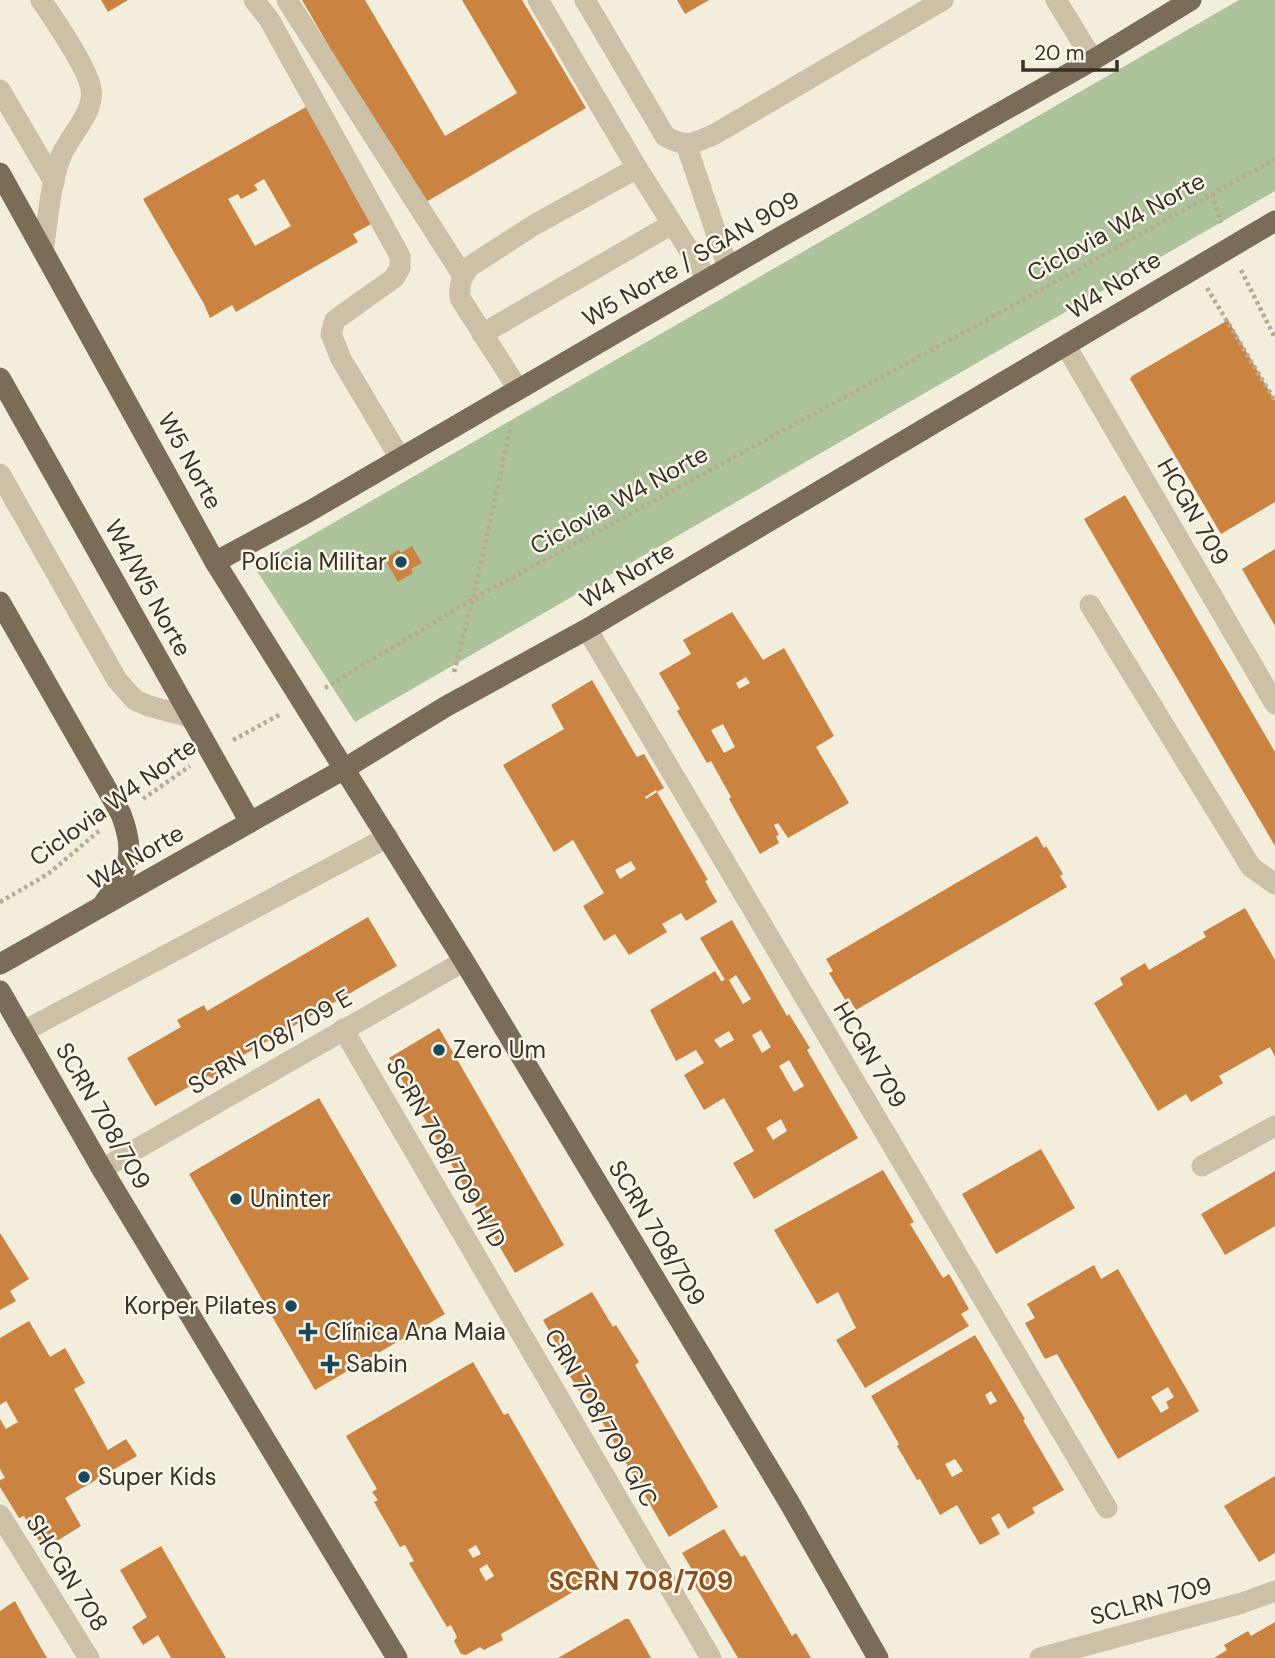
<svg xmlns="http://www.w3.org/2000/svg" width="1275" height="1658" font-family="'DM Sans',sans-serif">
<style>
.green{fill:#acc39b}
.building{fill:#cb8342;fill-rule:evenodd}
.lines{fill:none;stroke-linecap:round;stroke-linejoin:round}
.path{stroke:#b8ab91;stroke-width:4.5;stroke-dasharray:3.5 3.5;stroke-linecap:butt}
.minor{stroke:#ccc0a7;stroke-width:21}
.major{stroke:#7b6c58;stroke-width:21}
.poi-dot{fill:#1c485b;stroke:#faf6e9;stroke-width:2.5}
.labels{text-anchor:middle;stroke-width:5;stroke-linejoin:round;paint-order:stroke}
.street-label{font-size:24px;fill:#383128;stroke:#faf6e9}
.poi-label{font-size:24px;fill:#383128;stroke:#faf6e9;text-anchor:start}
.neighbourhood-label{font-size:26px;font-weight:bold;fill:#8a511e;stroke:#faf6e9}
</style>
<rect width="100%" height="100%" fill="#f3eedc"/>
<polygon class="green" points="1239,0 1275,0 1275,191 355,722 255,568"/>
<g class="building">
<polygon points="101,0 128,0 108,12"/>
<polygon points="302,0 365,0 445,136 517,93 462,0 522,0 586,108 421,205"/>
<polygon points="677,0 709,0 685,14"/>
<path d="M306,107L373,223L353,234L358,242L236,312L232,305L210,318L204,304L143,199ZM264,179L291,226L255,246L228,199L238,194L241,199L258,190L254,185Z"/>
<polygon points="1228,320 1275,401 1275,502 1221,534 1130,379 1132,376"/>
<polygon points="1125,495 1275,752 1275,846 1084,519"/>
<polygon points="412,546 422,563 411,569 413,573 398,582 384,558 399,550 401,553"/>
<polygon points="1275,549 1275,626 1242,569"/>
<path d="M732,612L763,660L784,648L834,736L816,747L849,803L788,838L778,823L774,825L779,835L776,836L779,843L760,854L729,799L731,797L711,761L707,763L677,711L680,709L659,673L691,654L683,640ZM746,677L750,683L739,689L736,683ZM723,724L735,747L724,753L711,730Z"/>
<path d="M592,680L635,754L637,757L644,754L664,788L657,792L656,790L645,797L646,799L657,792L708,880L705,881L717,902L686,921L681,913L662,924L667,932L629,955L615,934L604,941L583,906L604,893L573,840L554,852L503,765L564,729L551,705ZM631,861L636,869L620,879L615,870Z"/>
<polygon points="1037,836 1044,848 1046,846 1063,874 1060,876 1067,887 856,1010 849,999 846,1001 829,973 833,971 826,959"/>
<polygon points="1245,908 1275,960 1275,1057 1270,1047 1219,1076 1223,1083 1191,1102 1186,1094 1158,1111 1094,1003 1123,985 1120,978 1145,963 1149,970 1206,937 1203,932"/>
<polygon points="368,917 397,966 221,1068 221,1074 214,1079 208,1076 155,1106 127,1058 181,1027 177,1020 204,1005 207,1011"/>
<path d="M732,920L787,1016L789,1014L810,1048L807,1050L858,1138L754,1199L733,1163L754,1151L724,1098L704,1110L684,1075L704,1063L696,1050L676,1061L650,1010L715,971L721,981L725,980L700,938ZM736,975L751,999L743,1004L729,980ZM761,1030L771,1047L762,1053L752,1035ZM729,1031L734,1040L720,1048L714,1040ZM789,1060L804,1086L794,1092L779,1066ZM781,1119L787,1131L773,1140L766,1128Z"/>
<polygon points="439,1028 564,1245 515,1273 389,1058"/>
<polygon points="319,1098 445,1314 315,1390 189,1174"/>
<polygon points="1041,1149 1075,1208 996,1254 962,1194"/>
<polygon points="883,1170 914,1222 910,1224 943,1278 949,1274 969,1309 961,1314 969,1326 865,1388 836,1340 856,1328 838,1292 817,1304 774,1230"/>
<polygon points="1275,1171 1275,1226 1225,1255 1201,1214"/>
<polygon points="0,1233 29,1279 10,1291 16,1301 0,1310"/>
<path d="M1094,1265L1101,1279L1118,1269L1199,1411L1118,1459L1057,1354L1045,1359L1025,1323L1035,1318L1027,1304ZM1168,1387L1174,1397L1166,1402L1169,1408L1161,1413L1151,1397Z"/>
<polygon points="592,1292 613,1327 616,1325 639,1362 635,1365 639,1372 718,1507 669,1537 590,1401 585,1394 582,1396 559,1358 563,1356 543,1320"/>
<polygon points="29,1321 50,1357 65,1348 85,1383 74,1389 108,1450 126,1439 137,1456 65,1498 81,1526 44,1549 24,1516 19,1518 0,1487 0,1480 5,1478 0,1469 0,1419 6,1429 18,1422 6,1401 0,1405 0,1338"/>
<path d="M975,1335L1025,1419L1023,1420L1064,1490L1032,1508L1035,1513L1008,1529L999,1513L991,1518L1000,1534L980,1545L957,1505L940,1515L920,1479L917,1480L897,1446L899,1444L871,1396ZM991,1391L997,1401L990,1405L985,1395ZM955,1459L963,1471L952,1477L945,1464Z"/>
<path d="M473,1362L504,1415L508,1413L602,1575L501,1634L503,1640L484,1650L480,1647L466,1655L461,1654L454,1641L457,1637L451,1625L447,1627L409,1563L414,1561L405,1545L400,1547L374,1502L378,1500L372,1492L377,1489L346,1436ZM476,1545L481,1554L473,1558L468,1550ZM487,1564L494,1576L486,1581L479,1569Z"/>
<polygon points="1275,1476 1275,1553 1259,1562 1224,1506"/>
<polygon points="724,1529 741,1557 745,1555 792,1636 796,1633 811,1658 738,1658 694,1584 699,1581 682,1553"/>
<polygon points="161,1546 226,1658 171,1658 158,1635 143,1645 132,1627 147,1617 120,1570"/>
<polygon points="15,1601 28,1625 47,1658 0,1658 0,1611"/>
<polygon points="625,1619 629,1619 651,1658 558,1658"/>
<polygon points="1275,1622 1275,1658 1214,1658 1227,1650 1224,1645 1248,1631 1251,1636"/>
</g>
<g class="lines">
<g class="path">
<polyline points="1212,194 1221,223"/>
<polyline points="1241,270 1275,338"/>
<polyline points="1207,288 1275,401"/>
<polyline points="454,672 473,599 511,425"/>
<polyline points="325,688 473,599 996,315 1275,159"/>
<polyline points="233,740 281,714"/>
<polyline points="143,799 190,766"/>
<polyline points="0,902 48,874 99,831"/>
</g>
<g class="minor">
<path d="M41,0C54,19 88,68 91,89C95,112 70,135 61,156C50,185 48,220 43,251"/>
<polyline points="254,0 269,19 400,256 400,268 394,278 335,320 331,334 341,359 400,458"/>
<polyline points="287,0 463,276"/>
<polyline points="538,0 637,168 708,280"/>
<path d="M585,0L665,136C685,148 694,144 715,134L943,0"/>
<polyline points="1056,0 1093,60"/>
<polyline points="0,90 54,182"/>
<polyline points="686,144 728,268"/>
<polyline points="482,334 672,224"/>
<polyline points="1066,346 1275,704"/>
<path d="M518,389L460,298C459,284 461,278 469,267L534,225L637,168"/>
<polyline points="0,474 117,680 135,700 149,706 190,717"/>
<polyline points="1090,605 1251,867 1275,884"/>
<polyline points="587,629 1107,1508"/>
<polyline points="343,1029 711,1658"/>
<polyline points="24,1031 388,837"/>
<polyline points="1202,1166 1275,1126"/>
<polyline points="102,1169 464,961"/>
<polyline points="0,1515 89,1658"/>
<polyline points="1040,1658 1242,1603 1275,1591"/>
</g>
<g class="major">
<polyline points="0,173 215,562 464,961 789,1502 878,1658"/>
<polyline points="0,378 250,822"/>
<polyline points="215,562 308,512 777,239 1093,60 1191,0"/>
<path d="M0,602L121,814C137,856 128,868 104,903"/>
<polyline points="0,964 344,769 445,707 587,629 1275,221"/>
<polyline points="0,991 102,1169 397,1658"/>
</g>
</g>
<g class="poi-dot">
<circle cx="401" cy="562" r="7"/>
<circle cx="439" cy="1050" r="7"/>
<circle cx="236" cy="1199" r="7"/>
<circle cx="291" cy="1306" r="7"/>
<path d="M304.5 1321.5h7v7h7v7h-7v7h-7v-7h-7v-7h7z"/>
<path d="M326.5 1353.5h7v7h7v7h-7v7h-7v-7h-7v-7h7z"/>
<circle cx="84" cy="1477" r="7"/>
</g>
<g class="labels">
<g class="street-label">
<text transform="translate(1116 227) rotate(-29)" y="8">Ciclovia W4 Norte</text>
<text transform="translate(691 259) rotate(-30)" y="8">W5 Norte / SGAN 909</text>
<text transform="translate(1114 285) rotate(-32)" y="8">W4 Norte</text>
<text transform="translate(190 461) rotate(61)" y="8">W5 Norte</text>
<text transform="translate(619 500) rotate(-29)" y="8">Ciclovia W4 Norte</text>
<text transform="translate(1193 512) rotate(60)" y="8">HCGN 709</text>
<text transform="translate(627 575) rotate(-31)" y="8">W4 Norte</text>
<text transform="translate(148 588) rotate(61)" y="8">W4/W5 Norte</text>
<text transform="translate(113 802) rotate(-36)" y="8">Ciclovia W4 Norte</text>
<text transform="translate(136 857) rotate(-30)" y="8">W4 Norte</text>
<text transform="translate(270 1042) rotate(-30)" y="8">SCRN 708/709 E</text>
<text transform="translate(870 1055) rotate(59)" y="8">HCGN 709</text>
<text transform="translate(103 1116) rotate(60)" y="8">SCRN 708/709</text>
<text transform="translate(446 1153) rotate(60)" y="8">SCRN 708/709 H/D</text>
<text transform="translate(657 1233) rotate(59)" y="8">SCRN 708/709</text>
<text transform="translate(601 1418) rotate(60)" y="8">CRN 708/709 G/C</text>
<text transform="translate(67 1573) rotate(58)" y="8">SHCGN 708</text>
<text transform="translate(1151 1601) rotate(-15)" y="8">SCLRN 709</text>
</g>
<g class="poi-label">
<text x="387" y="570" text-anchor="end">Polícia Militar</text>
<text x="453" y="1058">Zero Um</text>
<text x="250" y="1207">Uninter</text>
<text x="277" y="1314" text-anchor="end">Korper Pilates</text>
<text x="324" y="1340">Clínica Ana Maia</text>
<text x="346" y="1372">Sabin</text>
<text x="98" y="1485">Super Kids</text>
</g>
<g class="neighbourhood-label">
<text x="641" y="1590">SCRN 708/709</text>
</g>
</g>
<path d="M1023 60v10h94v-10" fill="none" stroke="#383128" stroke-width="3.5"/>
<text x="1034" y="60" font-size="21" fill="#383128" stroke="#faf6e9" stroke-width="5" paint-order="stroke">20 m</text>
</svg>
